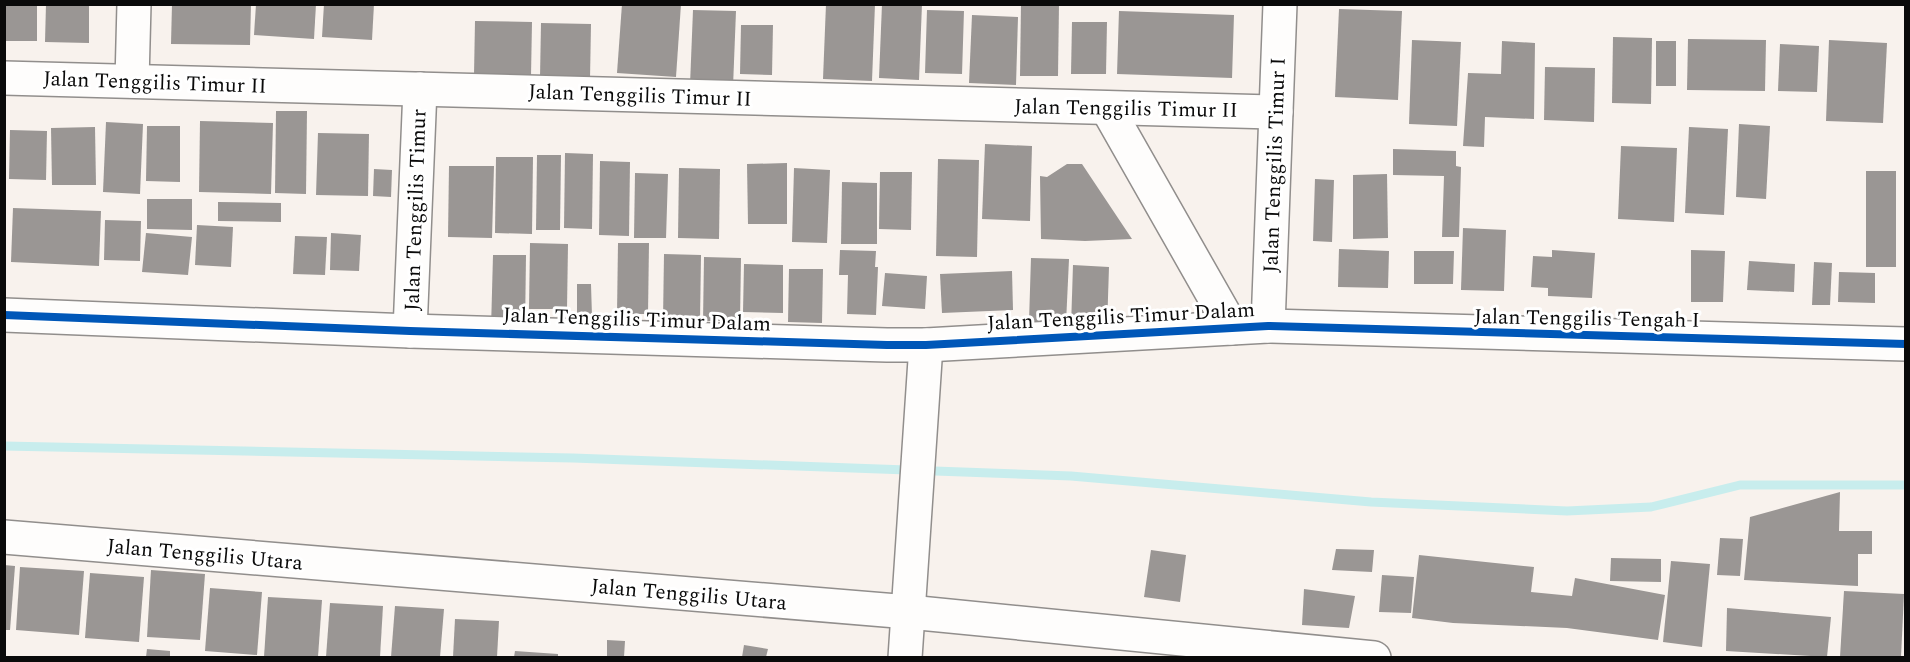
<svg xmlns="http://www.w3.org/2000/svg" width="1910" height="662" font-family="Spectral,serif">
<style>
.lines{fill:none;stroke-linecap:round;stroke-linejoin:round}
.stream{stroke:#c8eded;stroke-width:9}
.building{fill:#9a9694}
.street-casing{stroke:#918e8c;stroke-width:36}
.street{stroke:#fefdfc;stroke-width:33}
.cycleway-casing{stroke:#fff;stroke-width:11}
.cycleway{stroke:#0057b8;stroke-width:8}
.labels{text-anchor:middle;stroke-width:6;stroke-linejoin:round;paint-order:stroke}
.street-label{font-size:21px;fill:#0a0a0a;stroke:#fff}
</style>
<rect width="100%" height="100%" fill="#f8f2ed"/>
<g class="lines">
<polyline class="stream" points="4,446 573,458 1071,476 1371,502 1567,511 1651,507 1740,485 1906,485"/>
</g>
<g class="building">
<rect x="4" y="4" width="33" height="37"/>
<polygon points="46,4 89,4 89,43 45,42"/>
<polygon points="172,4 251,4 250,45 171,44"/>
<polygon points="256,4 316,4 314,39 254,35"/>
<polygon points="324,4 374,4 372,40 322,37"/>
<polygon points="622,4 681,4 676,77 617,73"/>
<polygon points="826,4 875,4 872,81 823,79"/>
<polygon points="882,4 922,4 919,80 879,78"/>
<polygon points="1021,4 1059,4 1058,76 1020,76"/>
<polygon points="1339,9 1402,11 1398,100 1335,97"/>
<polygon points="693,10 736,11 733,87 690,85"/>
<polygon points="927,10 964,11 962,74 925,73"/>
<polygon points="1119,11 1234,15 1232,78 1117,74"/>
<polygon points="972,15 1018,17 1016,85 969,83"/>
<polygon points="475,21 532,22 531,76 474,75"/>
<polygon points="1072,22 1107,22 1106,74 1071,74"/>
<polygon points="541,23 591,24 590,79 540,78"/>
<polygon points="741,25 773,25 772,75 740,74"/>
<polygon points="1613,37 1652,38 1651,104 1612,103"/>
<polygon points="1688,39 1766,40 1765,91 1687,90"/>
<polygon points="1412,40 1461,42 1457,126 1409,124"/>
<polygon points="1829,40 1887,43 1883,123 1826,121"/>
<polygon points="1502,41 1535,43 1534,119 1485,117 1484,147 1463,146 1468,73 1501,74"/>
<rect x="1656" y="41" width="20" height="45"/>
<polygon points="1780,44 1819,46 1817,92 1778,91"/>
<polygon points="1545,67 1595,68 1594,122 1544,120"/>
<polygon points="276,111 307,111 306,194 275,193"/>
<polygon points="200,121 273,123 271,194 199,192"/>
<polygon points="106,122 143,124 140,194 103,192"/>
<polygon points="1739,124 1770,126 1766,199 1736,197"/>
<polygon points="147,126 180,126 180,182 146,181"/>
<polygon points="95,127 96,185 52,185 51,128"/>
<polygon points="1689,127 1728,129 1724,215 1685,213"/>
<polygon points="10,130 47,131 46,180 9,179"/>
<polygon points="318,133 369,134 368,196 316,195"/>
<polygon points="985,144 1032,146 1030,221 982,219"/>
<polygon points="1621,146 1677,148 1674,222 1618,219"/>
<polygon points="1393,149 1456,151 1456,166 1461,167 1459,237 1442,237 1444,176 1393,175"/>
<polygon points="565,153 593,154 592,229 564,228"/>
<polygon points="537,155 561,155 560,230 536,230"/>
<polygon points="496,157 533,157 532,234 495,233"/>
<polygon points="938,159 979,160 977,257 936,256"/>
<polygon points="600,161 630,162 629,236 599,235"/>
<polygon points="787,163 787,224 748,224 747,164"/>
<polygon points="1067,164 1082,164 1132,239 1085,241 1041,239 1040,176 1047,177"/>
<polygon points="449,166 494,166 492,238 448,237"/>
<polygon points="679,168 720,169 719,239 678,238"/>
<polygon points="794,168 830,170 827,243 792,242"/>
<polygon points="374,169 392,170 391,197 373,196"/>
<rect x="1866" y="171" width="30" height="96"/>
<polygon points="880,172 912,172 911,230 879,229"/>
<polygon points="635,173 668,174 666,238 634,238"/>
<polygon points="1387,174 1388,238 1353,239 1353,175"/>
<polygon points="1315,179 1334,180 1332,242 1313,241"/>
<polygon points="842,182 877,183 877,244 841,244"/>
<polygon points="147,199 192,199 192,230 147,229"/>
<polygon points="218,202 281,203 281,222 218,221"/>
<polygon points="13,208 101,211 99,266 11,262"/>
<polygon points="105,220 141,221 140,261 104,260"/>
<polygon points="197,225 233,227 231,267 195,265"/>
<polygon points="1463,228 1506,230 1504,291 1461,290"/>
<polygon points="146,233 192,237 188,275 142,272"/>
<polygon points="331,233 361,235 359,271 330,270"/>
<polygon points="295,236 327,237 325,275 293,274"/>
<polygon points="530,243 568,244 567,309 529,309"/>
<polygon points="618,243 649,243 648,314 617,314"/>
<polygon points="1339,249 1389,251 1388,288 1338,287"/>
<polygon points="840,250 876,251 875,267 878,267 876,315 847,314 848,275 839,275"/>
<polygon points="1552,250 1595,253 1592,298 1548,296 1548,288 1531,287 1533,256 1552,257"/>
<polygon points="1691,250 1725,251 1723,302 1691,302"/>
<polygon points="1414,251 1454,251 1453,284 1414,284"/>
<polygon points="664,254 701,255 700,321 663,320"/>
<polygon points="493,255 526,255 525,329 491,329"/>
<polygon points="704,257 741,258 740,321 703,321"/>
<polygon points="1031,258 1069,259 1066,323 1029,321"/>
<polygon points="1749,261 1795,264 1794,292 1747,290"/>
<polygon points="1814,262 1832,263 1830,305 1812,305"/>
<polygon points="744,264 783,265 783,313 743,312"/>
<polygon points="1073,265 1109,267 1107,328 1071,327"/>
<polygon points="789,269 823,269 822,323 788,322"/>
<polygon points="1012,271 1013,310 942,313 940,274"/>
<polygon points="1839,272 1875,273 1875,303 1838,302"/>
<polygon points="885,273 927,276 925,309 882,306"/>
<polygon points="577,284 591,284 592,317 577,317"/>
<polygon points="1840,492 1839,531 1872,531 1872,554 1858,554 1858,586 1744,580 1750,517"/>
<polygon points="1720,538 1743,539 1740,576 1717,575"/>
<polygon points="1336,549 1374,550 1372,572 1332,570"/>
<polygon points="1151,550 1186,555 1180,602 1144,597"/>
<polygon points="1419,555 1534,567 1531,592 1572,596 1575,578 1665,595 1658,640 1567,628 1453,623 1412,618"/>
<polygon points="1611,558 1661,559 1661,582 1610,581"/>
<polygon points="1671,561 1710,564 1702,647 1663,642"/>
<polygon points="4,565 15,566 10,630 4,630"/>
<polygon points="20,567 84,571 79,635 16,630"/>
<polygon points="151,570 205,574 200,640 147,637"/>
<polygon points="90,573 144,577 139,642 85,638"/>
<polygon points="1382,575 1414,577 1411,613 1379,612"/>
<polygon points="210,588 262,592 257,655 205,651"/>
<polygon points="1304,589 1355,596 1349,628 1302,625"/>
<polygon points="1844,591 1904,594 1901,657 1840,657"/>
<polygon points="268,597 322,600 318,657 264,657"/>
<polygon points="330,603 383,606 380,657 326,657"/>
<polygon points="395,606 444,609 440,657 391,657"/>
<polygon points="1727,608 1831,617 1827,657 1726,651"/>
<polygon points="455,619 499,621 497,657 453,657"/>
<polygon points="607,640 625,641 624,657 607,657"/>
<polygon points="744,645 768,649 766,657 742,657"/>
<polygon points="147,649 170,651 170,657 146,657"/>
<polygon points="515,651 558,654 558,657 514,657"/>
</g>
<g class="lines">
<defs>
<g id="street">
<polyline points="4,78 1276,112"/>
<polyline points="132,81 134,4"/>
<polyline points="1107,108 1232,328"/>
<polyline points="4,315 410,331 887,345 926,345 1268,326 1906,344"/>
<polyline points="1268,326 1280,4"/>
<polyline points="410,331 420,89"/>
<polyline points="4,537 909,612 1374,658"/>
<polyline points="905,658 926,345"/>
</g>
</defs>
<use href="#street" class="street-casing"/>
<use href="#street" class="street"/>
<defs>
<polyline id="cycleway" points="4,315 410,331 887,345 926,345 1268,326 1906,344"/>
</defs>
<use href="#cycleway" class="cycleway-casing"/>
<use href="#cycleway" class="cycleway"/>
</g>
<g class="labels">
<g class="street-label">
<text transform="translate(155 82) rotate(2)" y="7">Jalan Tenggilis Timur II</text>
<text transform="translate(640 95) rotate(2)" y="7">Jalan Tenggilis Timur II</text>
<text transform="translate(1126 108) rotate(1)" y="7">Jalan Tenggilis Timur II</text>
<text transform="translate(1274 165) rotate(-88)" y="7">Jalan Tenggilis Timur I</text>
<text transform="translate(415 210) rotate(-88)" y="7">Jalan Tenggilis Timur</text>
<text transform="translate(1121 316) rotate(-3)" y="7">Jalan Tenggilis Timur Dalam</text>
<text transform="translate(1587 318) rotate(1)" y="7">Jalan Tenggilis Tengah I</text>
<text transform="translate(637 319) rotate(2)" y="7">Jalan Tenggilis Timur Dalam</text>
<text transform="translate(205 554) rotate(5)" y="7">Jalan Tenggilis Utara</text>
<text transform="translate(689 594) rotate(5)" y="7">Jalan Tenggilis Utara</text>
</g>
</g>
<rect width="1910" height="662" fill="none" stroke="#0a0a0a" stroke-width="12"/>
</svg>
